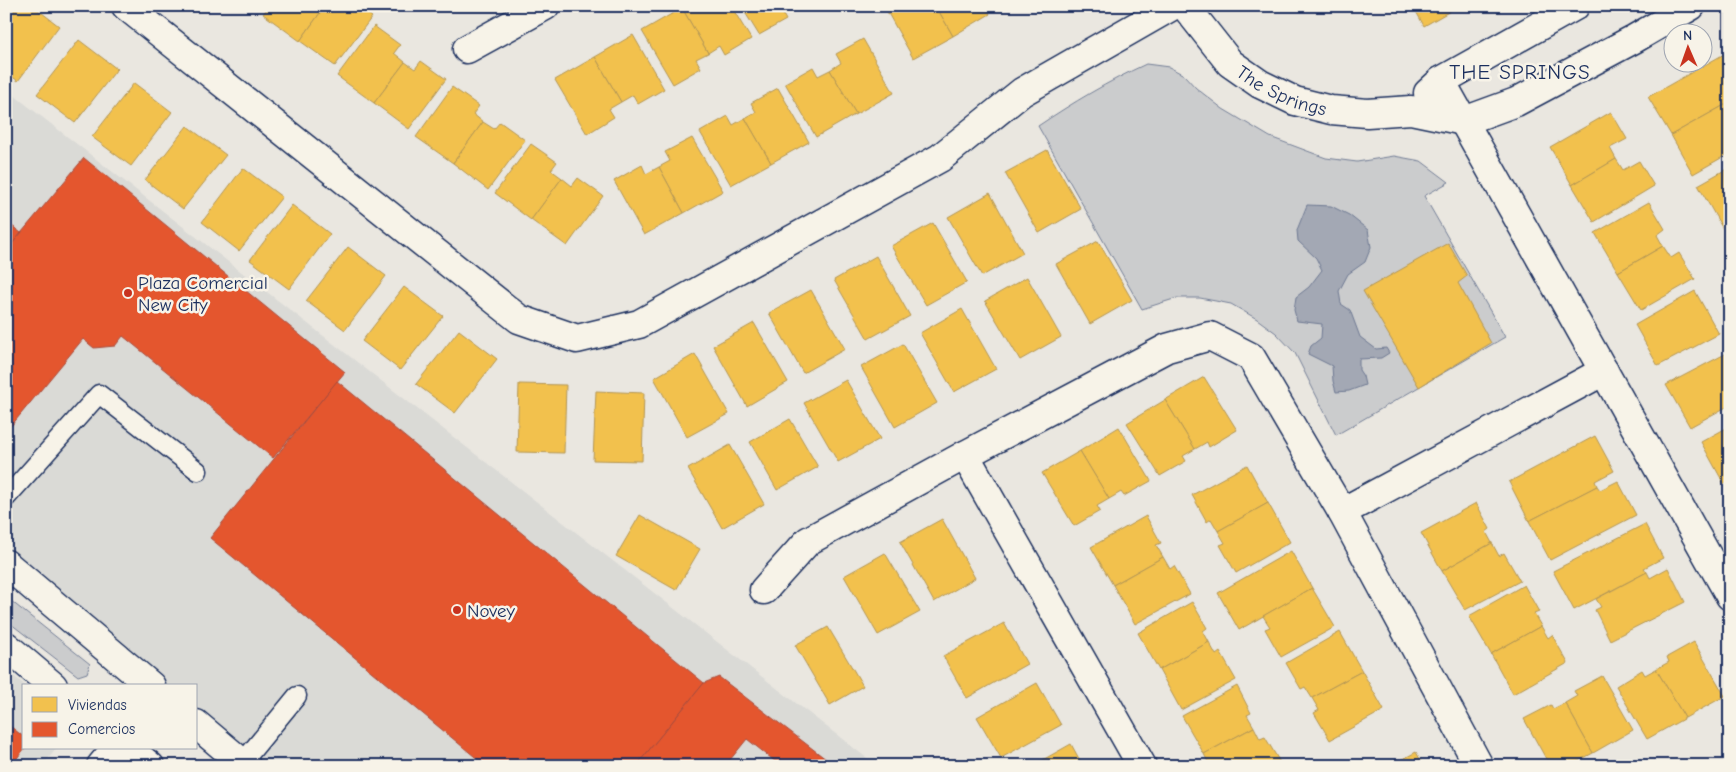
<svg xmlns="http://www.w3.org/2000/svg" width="1736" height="772" font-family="'Comic Neue',sans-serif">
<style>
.built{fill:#dadad6}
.green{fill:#cbcccd;stroke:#737e96}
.water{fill:#a3a8b4;stroke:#6d7892}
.homes{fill:#f2c14e;stroke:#b29553}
.shops{fill:#e4572e;stroke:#a84b3c}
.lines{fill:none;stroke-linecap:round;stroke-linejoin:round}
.service-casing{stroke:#1b2f5e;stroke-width:21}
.minor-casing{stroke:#1b2f5e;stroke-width:31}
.service{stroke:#f7f3e8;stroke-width:18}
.minor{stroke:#f7f3e8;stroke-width:28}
.poi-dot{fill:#c8321e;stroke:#f7f3e8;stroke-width:2}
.labels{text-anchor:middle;stroke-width:5;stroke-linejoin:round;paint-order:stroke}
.street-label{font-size:19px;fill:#1b2f5e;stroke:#f7f3e8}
.poi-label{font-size:19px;fill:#1b2f5e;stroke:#f7f3e8;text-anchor:start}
.quarter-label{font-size:21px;letter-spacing:1px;fill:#1b2f5e;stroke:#f7f3e8}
</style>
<rect width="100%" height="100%" fill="#eae7e0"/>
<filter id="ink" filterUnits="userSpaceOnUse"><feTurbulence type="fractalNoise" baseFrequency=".02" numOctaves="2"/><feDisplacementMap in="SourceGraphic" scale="10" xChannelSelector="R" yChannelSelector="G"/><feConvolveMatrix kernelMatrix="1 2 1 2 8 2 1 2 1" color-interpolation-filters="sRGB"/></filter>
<g filter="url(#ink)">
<g class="built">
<polygon points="6,89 564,523 877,766 246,766 196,724 196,686 151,686 6,564"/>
<polygon points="6,670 26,686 24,686 24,748 57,748 42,766 6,766"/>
</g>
<g class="green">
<path d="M1146,64L1169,67L1184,75L1196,88L1223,109L1270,137L1326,158L1357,162L1394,156L1421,161L1449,182L1424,196L1505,337L1336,435L1295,353L1276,333L1257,319L1231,304L1200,298H1177L1142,309L1038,126C1072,103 1109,81 1146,64Z"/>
<polygon points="6,597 90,664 87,673 78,676 6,620"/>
</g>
<polygon class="water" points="1307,205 1331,206 1349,215 1368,230 1371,247 1365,262 1348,274 1339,291 1341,304 1350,310 1360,337 1376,349 1386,348 1389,353 1381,358 1359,359 1359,370 1363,376 1365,385 1349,391 1336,392 1333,381 1332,366 1308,354 1311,346 1321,338 1322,324 1297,321 1294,310 1296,297 1309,287 1322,270 1316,258 1298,241 1297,230"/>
<g class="homes">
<polygon points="15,6 33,6 59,26 18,81 6,72 6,17"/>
<polygon points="269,6 325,6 300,41 263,14"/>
<polygon points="325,6 358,6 372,17 335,66 300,41"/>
<polygon points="684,6 731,6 751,39 724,55 719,46 708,53 682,8"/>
<polygon points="741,6 789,6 781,11 786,20 759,35"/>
<polygon points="884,6 936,6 953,36 913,58"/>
<polygon points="936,6 986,6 990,14 953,36"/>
<polygon points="1413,6 1459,6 1424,26"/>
<polygon points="682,8 708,53 696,59 701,68 673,84 642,31"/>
<polygon points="374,26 400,45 394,53 405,62 374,103 337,76"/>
<polygon points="633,35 664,89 638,104 633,95 621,102 595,57"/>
<polygon points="863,39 894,93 856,114 830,70 841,63 836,54"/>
<polygon points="79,40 117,69 75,123 37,94"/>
<polygon points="1726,53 1730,59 1730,95 1728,96 1730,102 1671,135 1648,97"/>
<polygon points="595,57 621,102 609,109 614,117 587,134 555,80"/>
<polygon points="421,61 446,79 409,129 374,103 405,62 415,69"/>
<polygon points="813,67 818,76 830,70 856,114 816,137 785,83"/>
<polygon points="134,83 172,112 131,166 92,137"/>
<polygon points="452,87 479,106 473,114 483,122 453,163 416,137"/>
<polygon points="778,88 809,142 771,163 745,118 756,112 751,103"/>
<polygon points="1730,102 1730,153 1693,174 1671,135"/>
<polygon points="1611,112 1627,139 1610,148 1616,159 1572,185 1550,147"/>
<polygon points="728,116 733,125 745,118 771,163 731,185 700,132"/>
<polygon points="483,122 494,129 500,122 525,140 488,190 453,163"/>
<polygon points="187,126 226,155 183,209 145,180"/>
<polygon points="692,138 723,191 684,213 659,167 670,161 665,152"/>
<polygon points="531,144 557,162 551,170 562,178 531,220 495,193"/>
<polygon points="1047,150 1081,209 1039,233 1005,173"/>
<polygon points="1616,159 1623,170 1639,161 1654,186 1594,222 1572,185"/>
<polygon points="642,165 646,174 659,167 684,213 644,235 614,181"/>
<polygon points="1730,167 1730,218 1720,224 1698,185"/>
<polygon points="243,168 282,197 239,251 202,222"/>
<polygon points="562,178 572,186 578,178 603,196 567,246 531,220"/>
<polygon points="990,193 1023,253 982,276 948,217"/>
<polygon points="1649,202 1665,229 1657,235 1663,246 1618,272 1595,233"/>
<polygon points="292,205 330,234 289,289 250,260"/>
<polygon points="1730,218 1730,240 1720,224"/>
<polygon points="933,223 967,282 926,305 891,246"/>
<polygon points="1098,241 1132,300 1090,324 1056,264"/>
<polygon points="1448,243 1467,276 1458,283 1491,343 1419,387 1363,291"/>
<polygon points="1663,246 1671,258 1679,253 1695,279 1641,310 1618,272"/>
<polygon points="348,247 386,276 345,330 306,301"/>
<polygon points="876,256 910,316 868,339 834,280"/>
<polygon points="1027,277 1061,337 1020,360 985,301"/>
<polygon points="404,287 443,316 400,370 362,341"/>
<polygon points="811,290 845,349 803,373 769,313"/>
<polygon points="1695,291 1719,334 1658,366 1635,325"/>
<polygon points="962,309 996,369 954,392 920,333"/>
<polygon points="754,323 788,382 747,406 713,346"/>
<polygon points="459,330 497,359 455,413 416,384"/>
<polygon points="903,344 937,403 895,427 861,367"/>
<polygon points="1727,353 1730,358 1730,405 1690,427 1666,385"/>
<polygon points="695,354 729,414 687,437 654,378"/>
<polygon points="1204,377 1237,430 1209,447 1207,442 1195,449 1165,400"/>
<polygon points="846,380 880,439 838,462 804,403"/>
<polygon points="519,384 566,385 564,453 517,452"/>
<polygon points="596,391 644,393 642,461 593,460"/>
<polygon points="1165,400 1195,449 1183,456 1186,461 1160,476 1127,423"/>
<polygon points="790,419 818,467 777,490 750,442"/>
<polygon points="1730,426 1730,481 1724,484 1701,442"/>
<polygon points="1119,427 1151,481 1124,496 1121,492 1109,499 1080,451"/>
<polygon points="1595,436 1614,471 1595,481 1597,486 1529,521 1509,482"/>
<polygon points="730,445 764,504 722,528 688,469"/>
<polygon points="1080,451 1109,499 1097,506 1100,511 1074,526 1042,473"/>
<polygon points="1247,465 1268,503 1218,531 1211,519 1207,522 1192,495"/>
<polygon points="1618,481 1636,515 1550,560 1529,521 1597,486 1600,490"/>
<polygon points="1268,503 1290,542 1236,573 1220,545 1225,543 1218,531"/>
<polygon points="1476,503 1490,529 1486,532 1492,543 1442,571 1421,533"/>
<polygon points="640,515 700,549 676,590 616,556"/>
<polygon points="1146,516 1161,543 1156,545 1163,557 1113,585 1091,547"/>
<polygon points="942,519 975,578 934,602 900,542"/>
<polygon points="1645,524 1663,558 1644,568 1647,572 1574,610 1553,571"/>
<polygon points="1492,543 1499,556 1504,553 1520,581 1465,610 1442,571"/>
<polygon points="1291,551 1312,588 1239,630 1218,593"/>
<polygon points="885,553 920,612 878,635 844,576"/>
<polygon points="1163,557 1170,569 1174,566 1190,594 1135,624 1113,585"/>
<polygon points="1668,568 1685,602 1610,640 1595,610 1601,607 1596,599 1647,572 1650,578"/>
<polygon points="1524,585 1539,612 1534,614 1541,626 1491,654 1469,616"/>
<polygon points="1312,588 1335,627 1281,657 1265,629 1270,627 1263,616"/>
<polygon points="1192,602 1207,628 1203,631 1209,642 1159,670 1138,633"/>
<polygon points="1004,623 1027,664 967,698 943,656"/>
<polygon points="1541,626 1548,638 1552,635 1568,663 1513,694 1491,654"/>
<polygon points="828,627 863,686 830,705 795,645"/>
<polygon points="1340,632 1362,671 1312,698 1305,687 1301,689 1286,663"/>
<polygon points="1209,642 1216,655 1220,652 1236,680 1181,710 1159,670"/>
<polygon points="1694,642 1725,696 1685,718 1656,669 1669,662 1667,657"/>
<polygon points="1656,669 1685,718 1647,739 1616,686 1642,670 1645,675"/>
<polygon points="1362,671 1384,710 1330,740 1314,713 1319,710 1312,698"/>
<polygon points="1602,676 1633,730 1593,753 1565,703 1577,696 1574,691"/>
<polygon points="1037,683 1061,725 1001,758 977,717"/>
<polygon points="1237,686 1251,713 1247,715 1254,727 1204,754 1182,716"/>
<polygon points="1565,703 1593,753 1569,766 1550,766 1524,719 1551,705 1553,709"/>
<polygon points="1254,727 1260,739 1265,737 1281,764 1277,766 1210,766 1204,754"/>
<polygon points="1071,744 1083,766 1032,766"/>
<polygon points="1416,752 1424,766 1390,766"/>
</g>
<g class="shops">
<polygon points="84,158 345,372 273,458 123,336 115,346 94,348 83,339 6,432 6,251"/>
<polygon points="6,221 21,233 6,251"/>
<polygon points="337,381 704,683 636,766 486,766 210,538"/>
<polygon points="719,677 835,766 781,766 747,739 725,766 636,766 704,683"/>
<polygon points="6,723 24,737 25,748 14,762 19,766 6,766"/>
</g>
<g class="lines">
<defs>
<g id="service">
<polyline points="6,498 99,394 198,471"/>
<polyline points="242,763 297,696"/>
</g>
<g id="minor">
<polyline points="126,6 519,319 577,339 639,324 940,158 1022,92 1172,6"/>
<path id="s1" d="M1185,6L1230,63L1260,84L1295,101L1331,110L1367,113L1411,110L1464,121L1516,102L1634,39L1691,6"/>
<polyline points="467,49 545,6"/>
<polyline points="1441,81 1730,596"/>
<polyline points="1428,93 1441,81 1575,6"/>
<polyline points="965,455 1142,766"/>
<polyline points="1342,512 1604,371"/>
<polyline points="6,564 151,686"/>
<polyline points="764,590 808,541 965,455 1167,348 1210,336 1251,357 1342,512 1479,766"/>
<polyline points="6,646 53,686"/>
<polyline points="196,724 246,766"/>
<polyline points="128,748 150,766"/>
<polyline points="101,766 116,748"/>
</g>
</defs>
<use href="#service" class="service-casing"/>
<use href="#minor" class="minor-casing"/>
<use href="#service" class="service"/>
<use href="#minor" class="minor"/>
</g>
</g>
<g class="poi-dot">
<circle cx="128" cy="293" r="5"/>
<circle cx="457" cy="610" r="5"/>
</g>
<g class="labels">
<g class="street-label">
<text dy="7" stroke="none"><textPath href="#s1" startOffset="132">The Springs</textPath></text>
</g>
<g class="poi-label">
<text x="138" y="289">Plaza Comercial<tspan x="138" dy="22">New City</tspan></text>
<text x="467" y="617">Novey</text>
</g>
<g class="quarter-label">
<text x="1520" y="79">THE SPRINGS</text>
</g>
</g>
<rect width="1736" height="772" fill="none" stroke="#f7f3e8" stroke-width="25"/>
<rect x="12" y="12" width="1711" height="747" fill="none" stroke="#1b2f5e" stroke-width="2" filter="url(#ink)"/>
<rect x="22" y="684" width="175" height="65" fill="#f7f3e8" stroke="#9fa5b1"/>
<rect x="32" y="697" width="25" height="15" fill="#f2c14e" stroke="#9fa5b1"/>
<text x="68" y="710" font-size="15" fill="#1b2f5e">Viviendas</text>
<rect x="32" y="722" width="25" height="15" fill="#e4572e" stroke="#9fa5b1"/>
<text x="68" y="734" font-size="15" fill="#1b2f5e">Comercios</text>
<g transform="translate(1688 48) rotate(358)"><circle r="24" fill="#f7f3e8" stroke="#9fa5b1"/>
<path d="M0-4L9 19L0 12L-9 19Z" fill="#c8321e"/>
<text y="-8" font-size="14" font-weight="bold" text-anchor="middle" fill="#1b2f5e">N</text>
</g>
</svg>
